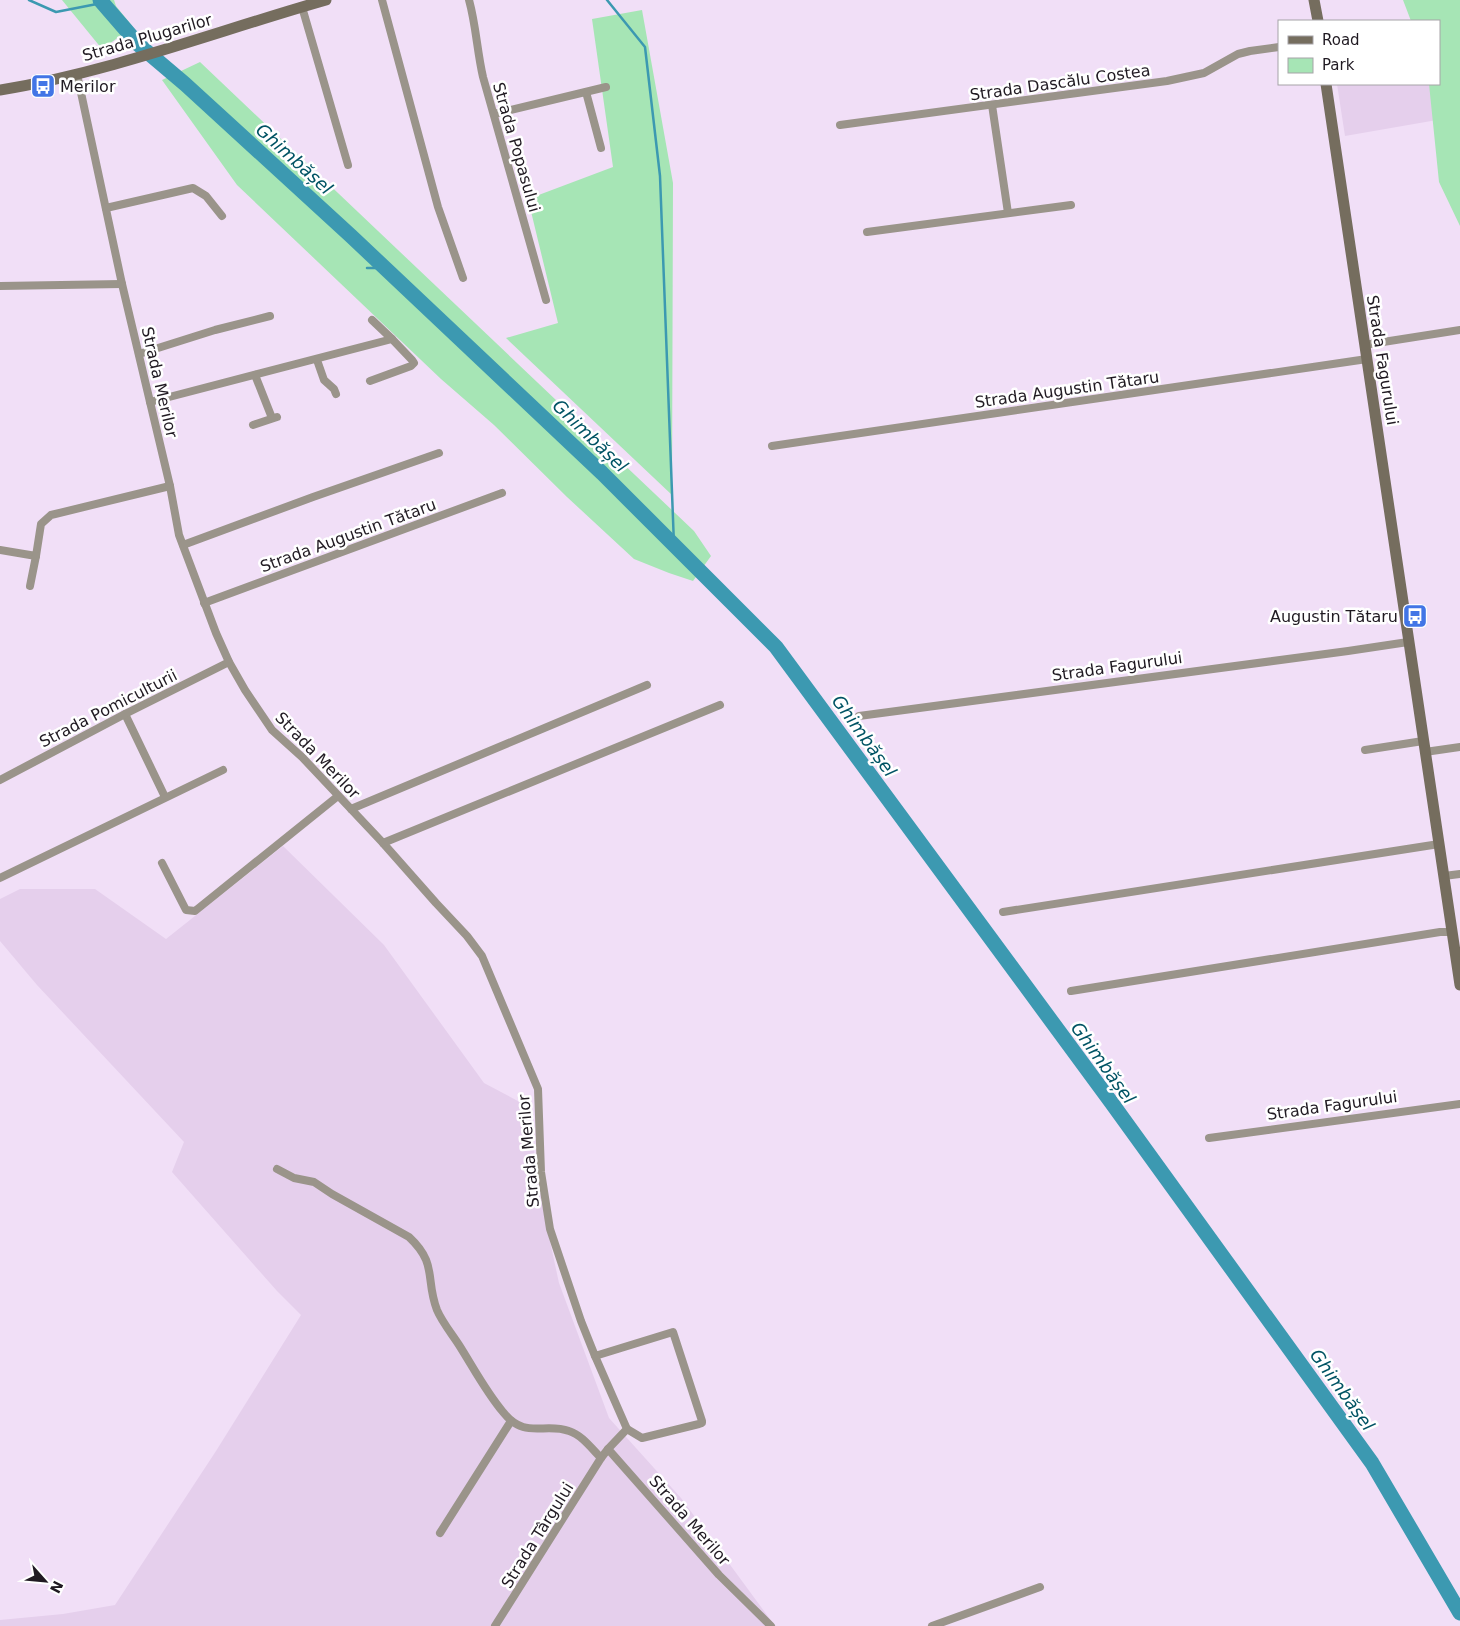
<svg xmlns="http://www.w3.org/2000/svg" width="1460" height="1626" font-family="'DejaVu Sans',sans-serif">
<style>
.built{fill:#e5cfec}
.green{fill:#a6e5b5}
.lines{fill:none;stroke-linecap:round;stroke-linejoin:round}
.stream{stroke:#3c99b1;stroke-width:2.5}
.river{stroke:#3c99b1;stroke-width:15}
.street{stroke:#9a948a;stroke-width:8}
.secondary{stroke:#756d5e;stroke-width:11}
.labels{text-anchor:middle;stroke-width:5;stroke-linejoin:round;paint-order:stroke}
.street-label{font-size:16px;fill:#201a22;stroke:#fff}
.poi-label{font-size:16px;fill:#201a22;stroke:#fff;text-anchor:start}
.water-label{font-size:18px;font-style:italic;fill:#005364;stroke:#fff}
</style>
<rect width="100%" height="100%" fill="#f1dff7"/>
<g class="built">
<polygon points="1337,84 1439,84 1460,116 1345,136"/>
<polygon points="283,846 384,945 484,1083 529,1107 538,1186 559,1283 609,1418 681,1498 775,1626 0,1626 0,1620 63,1614 115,1605 216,1451 301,1315 277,1291 172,1172 184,1142 37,985 0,941 0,899 20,889 95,889 166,939"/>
</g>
<g class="green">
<polygon points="62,0 114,0 116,6 133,27 102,49"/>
<polygon points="1403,0 1460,0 1460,226 1439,182 1429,84 1439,84 1439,21 1411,21"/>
<polygon points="642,10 673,183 672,495 506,338 558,323 528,199 613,167 592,19"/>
<polygon points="200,62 694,531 711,556 693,581 669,573 634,559 567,497 494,425 441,379 237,185 162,80"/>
</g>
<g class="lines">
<g class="stream">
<polyline points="29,0 56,12 102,3"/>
<polyline points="607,0 645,47 660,176 674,545"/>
<polyline points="367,268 385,268"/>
</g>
<polyline class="river" points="100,0 139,45 185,84 351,236 602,473 776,647 1111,1102 1372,1463 1460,1613"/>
<g class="street">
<polyline points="382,0 438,207 463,278"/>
<path d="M469,0C476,25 477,51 483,77L546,300"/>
<polyline points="302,7 348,165"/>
<polyline points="77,74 122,284 170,486 179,535 216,633 229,662 245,690 272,730 302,757 383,843 436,903 467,936 482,956 538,1089 541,1172 550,1229 581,1321 595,1356 673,1332 702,1421 702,1423 699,1424 642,1438 627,1429"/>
<polyline points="586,92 601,148"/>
<polyline points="992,105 1008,213"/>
<polyline points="494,114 606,87"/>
<polyline points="840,125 1167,81 1204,73 1238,54 1250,51 1279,47"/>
<polyline points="106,208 193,188 206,196 222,216"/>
<polyline points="867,232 1071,205"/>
<polyline points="0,286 122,284"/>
<polyline points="372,320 392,339"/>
<polyline points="1364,345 1460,330"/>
<polyline points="139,354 215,330 270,316"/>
<polyline points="317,360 324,380 334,389 336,394"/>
<polyline points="255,375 272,418"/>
<polyline points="150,402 392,339 412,360 414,363 411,366 370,381"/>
<polyline points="253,425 277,417"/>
<polyline points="772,446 1367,359"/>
<polyline points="183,545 313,497 439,453"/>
<polyline points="0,550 36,556 41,524 51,515 170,486"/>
<polyline points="30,586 36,556"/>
<polyline points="204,603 502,493"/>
<polyline points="125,714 165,797"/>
<polyline points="859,716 1348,651 1408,642"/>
<polyline points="1365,750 1423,741"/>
<polyline points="1425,752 1460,747"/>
<polyline points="0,780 125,714 229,662"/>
<polyline points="351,809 647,685"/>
<polyline points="383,843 720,705"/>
<polyline points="162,863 186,910 195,911 338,796"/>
<polyline points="1444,876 1460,874"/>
<polyline points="0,878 223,770"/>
<polyline points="1003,912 1439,844"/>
<polyline points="1071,991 1440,932 1452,932"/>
<polyline points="1209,1138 1460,1104"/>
<path d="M277,1169L294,1178L314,1182L332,1194L409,1237C438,1264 425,1279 437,1310C442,1322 452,1334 459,1345C473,1367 486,1392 503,1412C525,1440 544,1422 569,1431C582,1435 592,1449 601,1458L608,1449"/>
<polyline points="595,1356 627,1429 608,1449 719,1575 771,1626"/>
<polyline points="440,1533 511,1421"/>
<polyline points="495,1626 601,1458"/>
<polyline points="932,1626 1040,1587"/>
</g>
<g class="secondary">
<polyline points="1314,0 1318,21"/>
<polyline points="1326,84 1460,985"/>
<path d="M0,90C111,72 217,31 326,0"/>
</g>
</g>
<defs>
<symbol id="bus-square" viewBox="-11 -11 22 22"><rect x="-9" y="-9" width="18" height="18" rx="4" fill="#4275e6" stroke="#fff"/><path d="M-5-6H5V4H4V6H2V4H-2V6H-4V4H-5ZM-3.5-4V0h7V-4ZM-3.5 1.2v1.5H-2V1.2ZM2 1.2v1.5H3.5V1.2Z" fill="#fff"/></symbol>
</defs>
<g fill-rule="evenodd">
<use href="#bus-square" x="29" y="72" width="28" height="28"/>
<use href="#bus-square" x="1401" y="602" width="28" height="28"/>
</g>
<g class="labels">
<g class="street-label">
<text transform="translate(147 37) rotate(-16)" y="6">Strada Plugarilor</text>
<text transform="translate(1060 82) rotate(-8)" y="6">Strada Dascălu Costea</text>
<text transform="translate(517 147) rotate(74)" y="6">Strada Popasului</text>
<text transform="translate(1383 360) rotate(81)" y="6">Strada Fagurului</text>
<text transform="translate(160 382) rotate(77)" y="6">Strada Merilor</text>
<text transform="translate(1067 389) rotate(-8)" y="6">Strada Augustin Tătaru</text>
<text transform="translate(348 535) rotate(-20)" y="6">Strada Augustin Tătaru</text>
<text transform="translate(1117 666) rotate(-8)" y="6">Strada Fagurului</text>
<text transform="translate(108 708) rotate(-27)" y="6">Strada Pomiculturii</text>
<text transform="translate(318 755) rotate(46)" y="6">Strada Merilor</text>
<text transform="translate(1332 1105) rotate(-8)" y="6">Strada Fagurului</text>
<text transform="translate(528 1151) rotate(-95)" y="6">Strada Merilor</text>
<text transform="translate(690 1520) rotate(49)" y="6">Strada Merilor</text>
<text transform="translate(537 1535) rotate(-58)" y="6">Strada Târgului</text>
</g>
<g class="poi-label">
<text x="60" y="92">Merilor</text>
<text x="1398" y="622" text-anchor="end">Augustin Tătaru</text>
</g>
<g class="water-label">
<text transform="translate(294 159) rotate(42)" y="6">Ghimbășel</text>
<text transform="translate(590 436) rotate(44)" y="6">Ghimbășel</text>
<text transform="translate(864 736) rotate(54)" y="6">Ghimbășel</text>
<text transform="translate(1103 1063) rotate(54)" y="6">Ghimbășel</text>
<text transform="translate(1342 1390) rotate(54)" y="6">Ghimbășel</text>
</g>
</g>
<rect x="1278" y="20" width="162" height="65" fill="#ffffff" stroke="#a6a3a7"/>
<rect x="1288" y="36" width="25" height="8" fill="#756d5e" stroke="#a6a3a7"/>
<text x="1322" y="45" font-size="15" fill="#201a22">Road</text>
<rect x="1288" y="58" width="25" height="15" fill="#a6e5b5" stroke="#a6a3a7"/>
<text x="1322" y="70" font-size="15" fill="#201a22">Park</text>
<g transform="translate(45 1581) rotate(117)" stroke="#ffffff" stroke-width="4" paint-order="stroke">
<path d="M0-4L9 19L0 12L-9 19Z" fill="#201a22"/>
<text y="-8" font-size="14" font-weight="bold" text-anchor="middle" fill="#201a22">N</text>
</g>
</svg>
